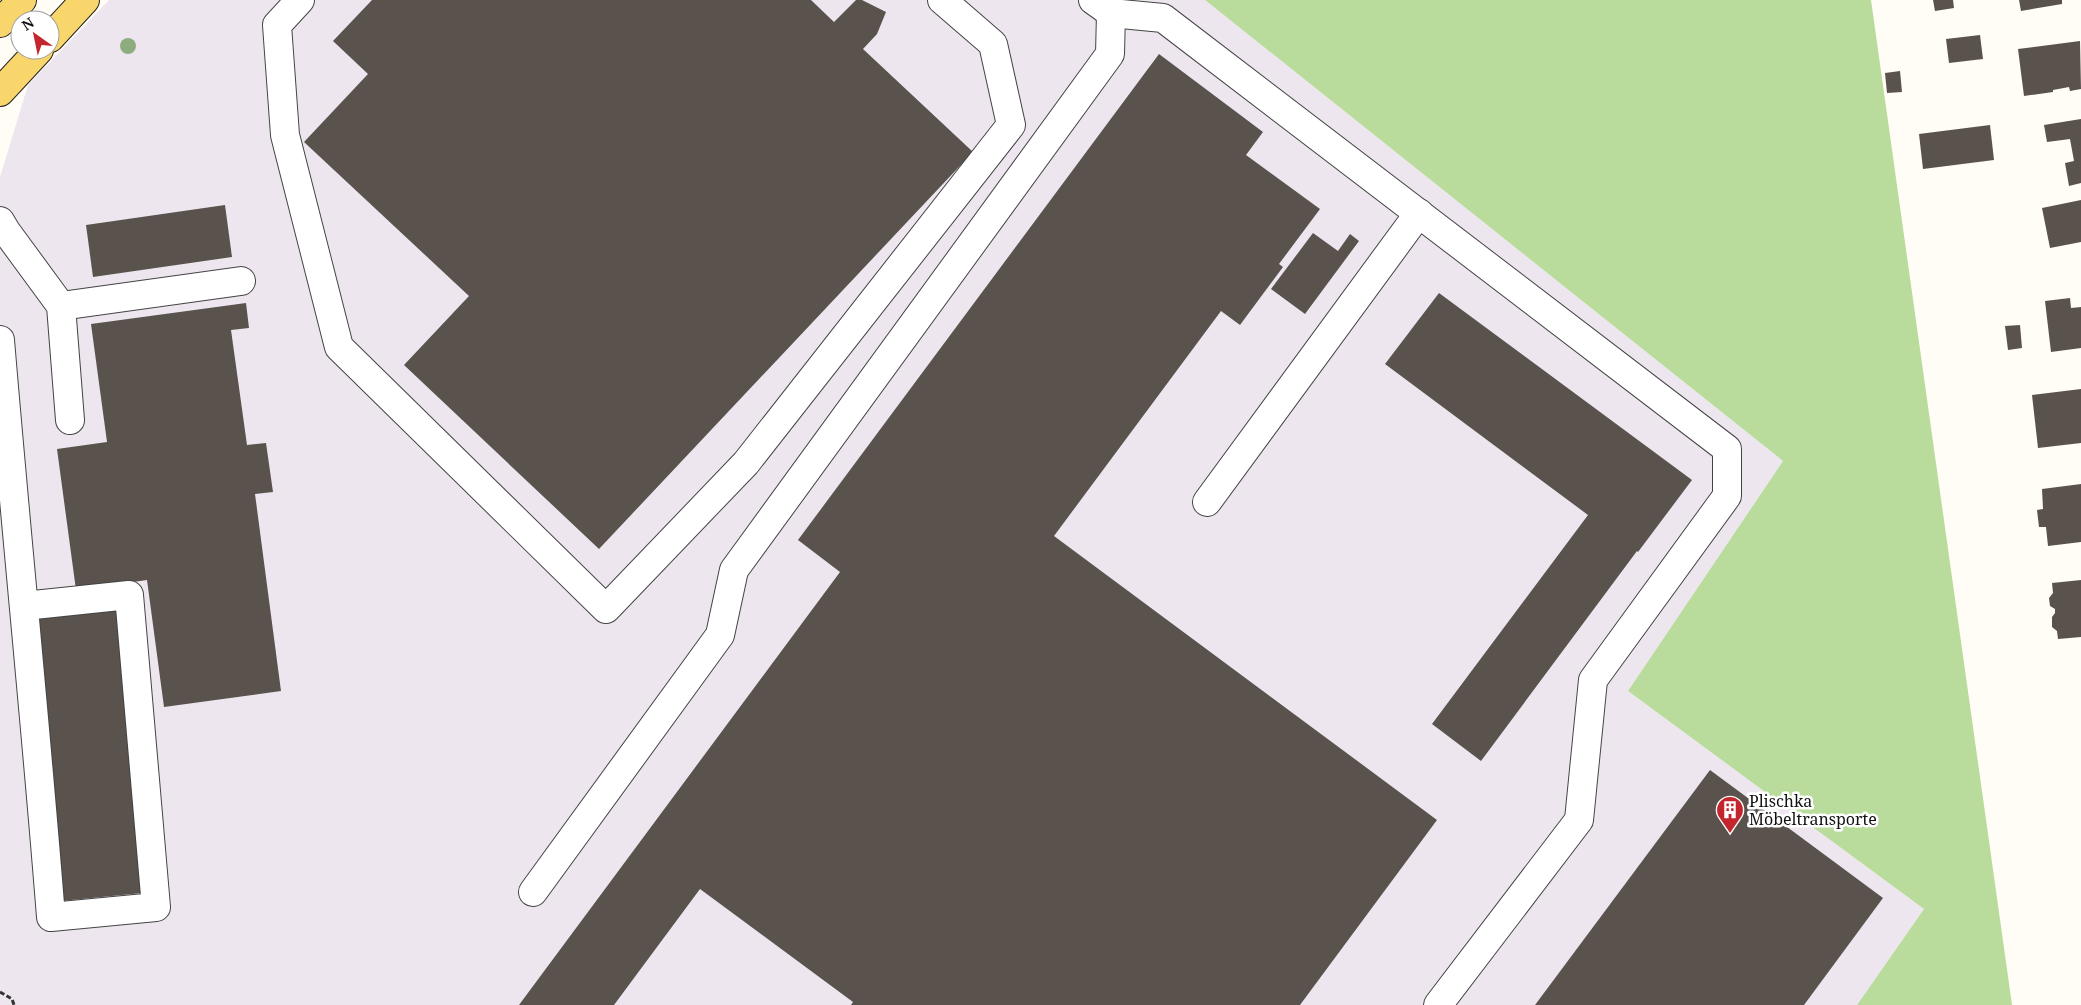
<svg xmlns="http://www.w3.org/2000/svg" width="2081" height="1005" font-family="'Noto Serif',serif">
<style>
.industrial{fill:#eee6ef}
.forest{fill:#b9dc9c}
.building{fill:#5a524d}
.lines{fill:none;stroke-linecap:round;stroke-linejoin:round}
.minor-casing{stroke:#444;stroke-width:30}
.major-casing{stroke:#222;stroke-width:30}
.path{stroke:#333;stroke-width:3;stroke-dasharray:5 2.5;stroke-linecap:butt}
.minor{stroke:#fff;stroke-width:28}
.major{stroke:#f9d66b;stroke-width:28}
.tree{fill:#8dad7f}
.labels{text-anchor:middle;stroke-width:5;stroke-linejoin:round;paint-order:stroke}
.poi-label{font-size:16px;fill:#111;stroke:#fff;text-anchor:start}
</style>
<rect width="100%" height="100%" fill="#fffdf5"/>
<polygon class="industrial" points="109,0 1205,0 1783,461 1628,691 1924,909 1857,1005 0,1005 0,177 28,85"/>
<polygon class="forest" points="1205,0 1871,0 2012,1005 1857,1005 1924,909 1628,691 1783,461"/>
<g class="building">
<polygon points="372,0 811,0 834,22 856,0 862,0 886,12 877,34 863,49 973,152 599,549 404,365 469,296 304,142 368,74 333,41"/>
<polygon points="1933,0 1953,0 1954,8 1935,11"/>
<polygon points="2019,0 2062,0 2062,4 2021,11"/>
<polygon points="1980,35 1983,59 1949,63 1946,39"/>
<polygon points="2080,41 2081,89 2070,91 2069,87 2053,90 2053,92 2024,96 2018,49"/>
<polygon points="1159,54 1263,132 1246,155 1320,209 1279,264 1283,267 1240,325 1221,311 1054,536 1437,820 1300,1005 851,1005 853,1002 700,889 614,1005 519,1005 840,572 798,540"/>
<polygon points="1900,71 1902,92 1887,93 1885,73"/>
<polygon points="2081,119 2081,183 2069,186 2065,163 2074,161 2070,139 2047,142 2044,125"/>
<polygon points="1990,125 1994,160 1923,169 1919,134"/>
<polygon points="2081,200 2081,242 2050,248 2042,208"/>
<polygon points="225,205 232,257 93,277 86,225"/>
<polygon points="1313,233 1338,251 1350,234 1359,241 1305,314 1271,289"/>
<polygon points="1439,293 1692,480 1638,552 1637,551 1481,761 1432,724 1588,515 1385,364"/>
<polygon points="2070,298 2071,308 2081,307 2081,348 2051,352 2045,301"/>
<polygon points="246,303 249,328 231,330 247,445 266,443 273,492 255,494 281,691 164,707 147,580 76,590 57,449 107,442 91,324"/>
<polygon points="2020,325 2022,348 2008,350 2005,326"/>
<polygon points="2081,389 2081,443 2038,448 2032,395"/>
<polygon points="2081,484 2081,542 2048,546 2046,527 2039,527 2037,510 2043,509 2042,489"/>
<polygon points="2081,580 2081,637 2058,639 2057,631 2052,627 2052,617 2055,613 2055,609 2050,606 2049,598 2053,593 2052,583"/>
<polygon points="116,610 142,893 61,901 35,617"/>
<polygon points="1710,770 1883,898 1804,1005 1535,1005"/>
</g>
<g class="lines">
<defs>
<g id="minor">
<polyline points="300,0 277,25 285,135 339,347 606,609 746,463 1011,125 993,44 942,0"/>
<polyline points="1093,0 1111,13 1163,18 1727,449 1727,496 1593,680 1579,820 1438,1005"/>
<polyline points="0,221 6,231 61,306 70,420"/>
<polyline points="61,306 241,281"/>
<path d="M0,340C16,533 36,725 51,917L156,907L129,595L24,606"/>
<polyline points="1207,502 1419,213"/>
<polyline points="533,892 720,635 734,570 1110,54 1111,13"/>
</g>
<g id="major">
<polyline points="0,23 22,0"/>
<polyline points="50,38 85,0"/>
<polyline points="0,92 39,50"/>
</g>
</defs>
<use href="#minor" class="minor-casing"/>
<use href="#major" class="major-casing"/>
<polyline class="path" points="0,992 12,999 14,1005"/>
<use href="#minor" class="minor"/>
<use href="#major" class="major"/>
</g>
<circle class="tree" cx="128" cy="46" r="8"/>
<defs>
<symbol id="building-pin" viewBox="-11 -11 22 30"><path d="M0 17L-7.5 6A9.5 9.5 0 1 1 7.5 6Z" fill="#c4262e" stroke="#fff"/><path d="M-4-6H4V6H1V3H-1V6H-4ZM-2.5-4.3h1.7v1.8h-1.7ZM.8-4.3h1.7v1.8H.8ZM-2.5-1h1.7V.8h-1.7ZM.8-1h1.7V.8H.8Z" fill="#fff"/></symbol>
</defs>
<g fill-rule="evenodd">
<use href="#building-pin" x="1714" y="794" width="32" height="43"/>
</g>
<g class="labels">
<g class="poi-label">
<text x="1749" y="807">Plischka<tspan x="1749" dy="18">Möbeltransporte</tspan></text>
</g>
</g>
<g transform="translate(35 35) rotate(327)"><circle r="24" fill="#ffffff" stroke="#a0a0a0"/>
<path d="M0-4L9 19L0 12L-9 19Z" fill="#c4262e"/>
<text y="-8" font-size="14" font-weight="bold" text-anchor="middle" fill="#111111">N</text>
</g>
</svg>
